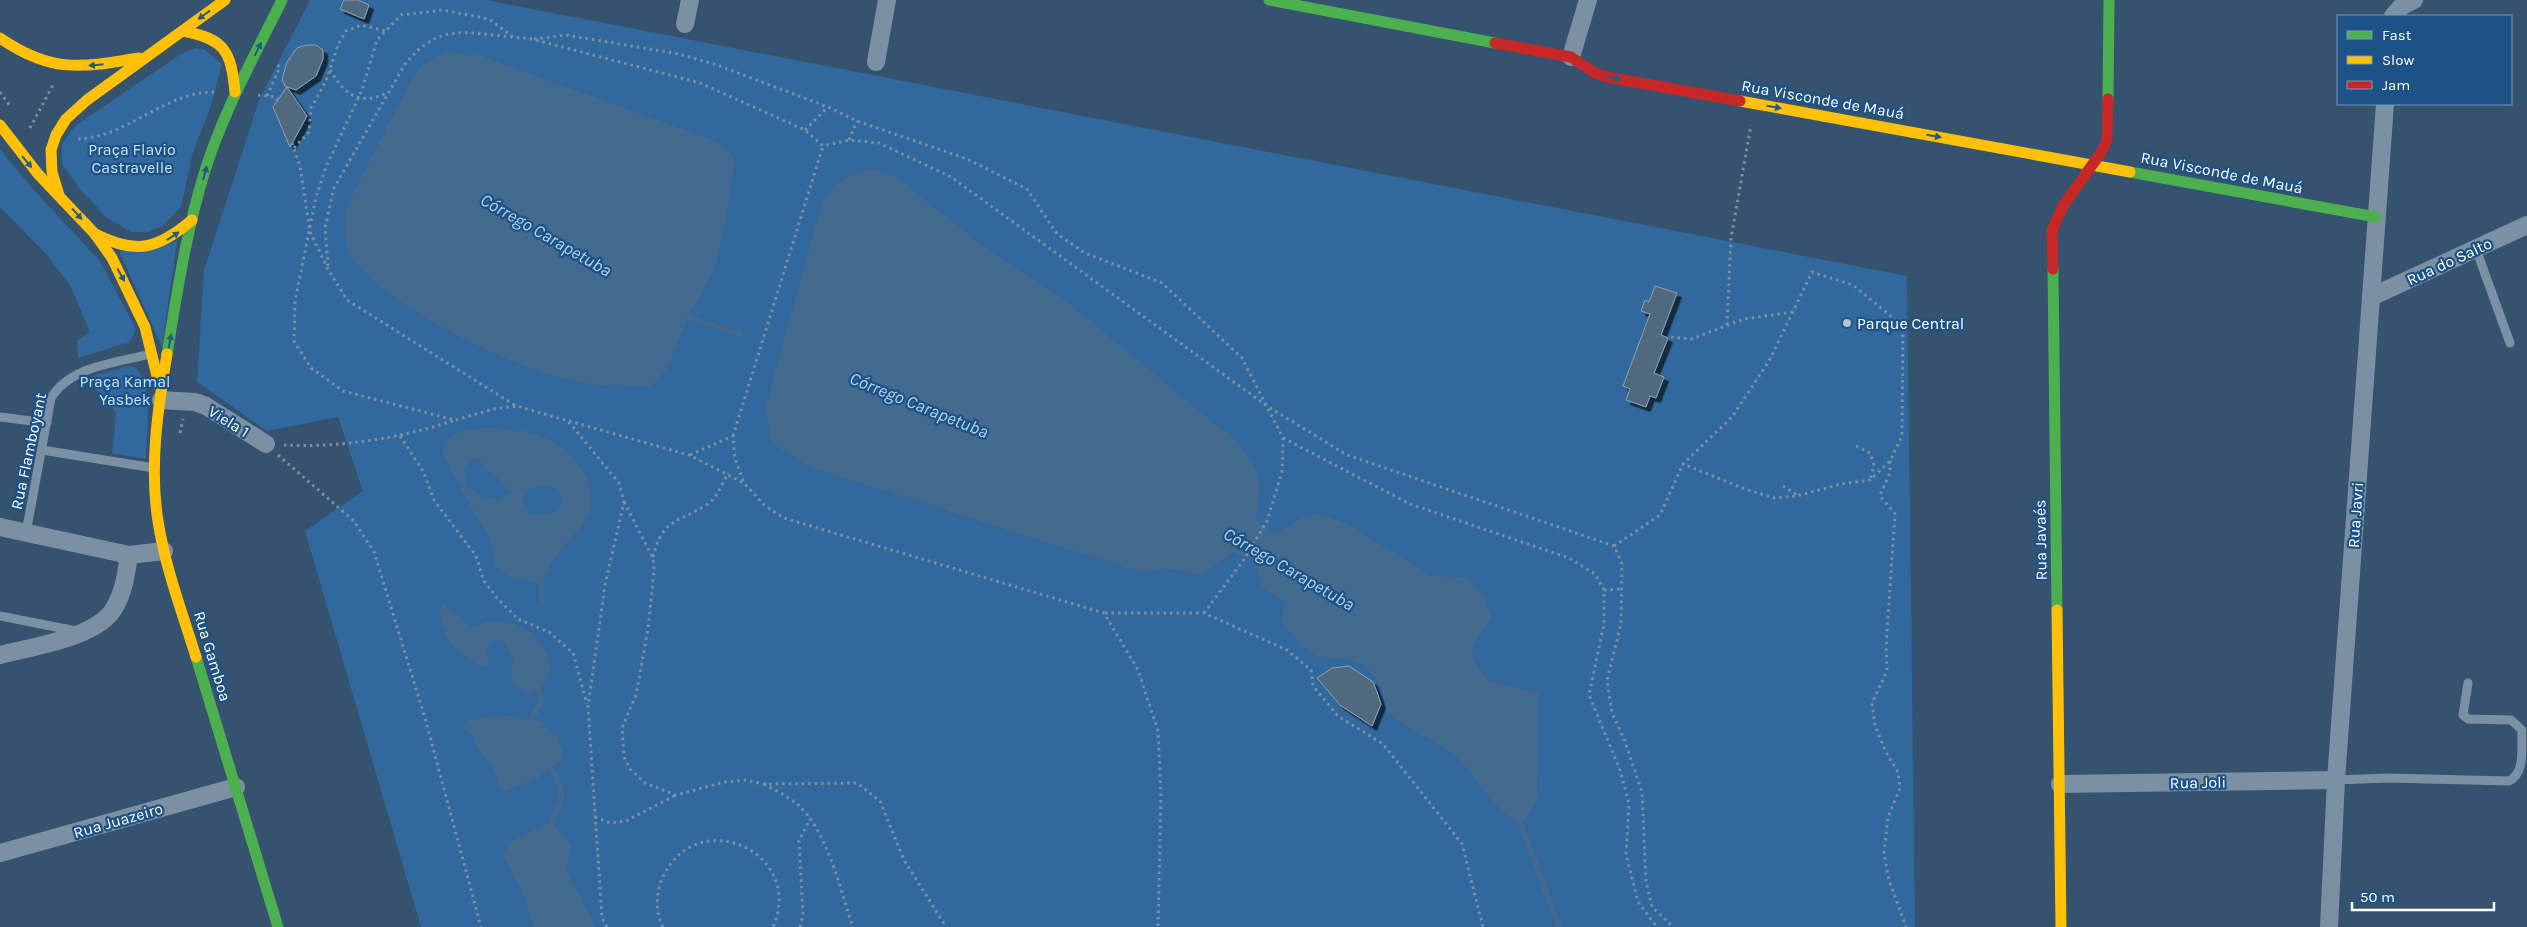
<svg xmlns="http://www.w3.org/2000/svg" width="2527" height="927" font-family="Karla,sans-serif">
<style>
.green{fill:#31689d}
.water{fill:#446a8f;fill-rule:evenodd}
.lines{fill:none;stroke-linecap:round;stroke-linejoin:round}
.stream{stroke:#446a8f;stroke-width:5.5}
.building{fill:#50697f;stroke:#8fa1b2;filter:url(#shadow)}
.path{stroke:#7c90a4;stroke-width:3;stroke-dasharray:2.5 4;stroke-linecap:butt}
.lane{stroke:#7c90a4;stroke-width:9}
.street{stroke:#7c90a4;stroke-width:18}
.fast{stroke:#4caf50;stroke-width:11}
.slow{stroke:#ffc107;stroke-width:11}
.jam{stroke:#c62828;stroke-width:11}
.oneway{fill:#225b81}
.poi-dot{fill:#b8c2cc;stroke:#1d5286;stroke-width:2}
.labels{text-anchor:middle;stroke-width:4.5;stroke-linejoin:round;paint-order:stroke}
.street-label{font-size:16px;fill:#fff;stroke:#1d5286}
.park-label{font-size:16px;fill:#cae2f8;stroke:#1d5286}
.poi-label{font-size:16px;fill:#fff;stroke:#1d5286;text-anchor:start}
.water-label{font-size:18px;font-style:italic;fill:#b1d3f2;stroke:#1d5286}
</style>
<defs>
<filter id="shadow"><feDropShadow dx="4.5" dy="4.5" stdDeviation="0" flood-color="#0009"/></filter>
</defs>
<rect width="100%" height="100%" fill="#35526e"/>
<g class="green">
<polygon points="310,0 486,0 1907,276 1915,927 421,927 305,531 363,491 338,417 267,431 197,382 204,270 260,98"/>
<polygon points="195,48 204,49 222,64 211,106 193,152 181,207 164,225 148,232 131,232 106,217 79,188 62,164 62,144 76,125 181,54"/>
<polygon points="0,149 32,188 100,261 136,329 130,342 78,358 77,341 90,332 71,287 47,255 0,207"/>
<polygon points="177,241 162,347 119,251"/>
<path d="M128,366C157,369 146,438 146,459L112,453L116,413L86,378Z"/>
</g>
<g class="water">
<path d="M448,51L482,56L718,142L735,159L726,222L715,268L688,317L667,369L651,387C622,387 596,386 568,380C509,365 401,314 361,268C358,264 351,259 349,254C343,238 344,221 347,205L411,80L423,64Z"/>
<path d="M873,169L896,177L986,248L1061,297L1230,436C1261,467 1263,476 1256,519L1275,534L1306,515H1323L1350,525L1431,576L1468,577L1484,596L1491,618L1478,637L1471,654L1486,680L1538,693L1537,799L1522,824C1493,811 1477,775 1453,754C1434,738 1400,728 1386,709C1384,705 1384,699 1383,694C1381,683 1373,673 1364,666C1352,657 1338,660 1323,658C1307,656 1291,633 1281,621L1285,603L1262,587L1253,561L1233,552L1203,575L1169,569L1142,573L810,467L771,443L766,405L822,202C838,180 847,175 873,169Z"/>
<path d="M483,428C499,428 517,429 533,433C563,442 599,475 590,509C585,529 564,542 554,559C550,566 546,575 543,583L513,579L495,566L491,540L472,509L442,452L444,440L463,430ZM472,459H479L486,470L501,481L509,492L499,500L481,496L466,486L464,468ZM540,486L554,488L562,496L561,506L549,515L530,514L523,505L524,491Z"/>
<path d="M444,604L471,627C476,627 480,624 485,622C497,620 513,622 523,628C550,642 565,683 527,693L519,689L511,680L513,660L503,641L494,640L487,649L489,668C461,661 444,640 439,613Z"/>
<polygon points="495,715 521,717 541,722 558,739 563,754 561,761 535,780 502,792 491,764 479,751 472,735 465,731 462,725 468,720"/>
<polygon points="551,821 571,845 567,865 568,874 596,927 534,927 523,893 503,855 508,843"/>
</g>
<g class="lines">
<g class="stream">
<polyline points="683,315 740,334"/>
<polyline points="541,578 542,601"/>
<polyline points="534,726 532,719 541,701 537,683"/>
<path d="M549,765C552,773 559,781 561,790C564,804 551,814 552,828"/>
<polyline points="1519,819 1559,927"/>
</g>
</g>
<g class="building">
<polygon points="344,0 358,0 369,5 364,19 340,9"/>
<polygon points="306,45 316,45 323,50 323,59 316,76 296,90 285,86 282,79 287,62 297,48"/>
<polygon points="287,87 307,116 290,147 273,107"/>
<polygon points="1655,286 1677,293 1661,335 1668,338 1654,373 1664,377 1656,398 1650,396 1646,407 1626,400 1630,389 1623,386 1650,314 1641,311 1645,300 1649,302"/>
<polygon points="1349,666 1373,682 1377,692 1381,704 1372,726 1340,705 1317,678 1332,668"/>
</g>
<g class="lines">
<g class="path">
<polyline points="534,39 566,35 679,54 717,65 828,107 857,121 967,159 1027,189 1057,234 1085,253 1162,283 1242,358 1283,438 1282,472 1267,521 1243,561 1204,613"/>
<path d="M330,70C345,95 359,106 387,93"/>
<polyline points="0,92 10,106"/>
<polyline points="258,95 276,97 278,101"/>
<polyline points="267,96 280,67 274,63"/>
<polyline points="30,128 53,85"/>
<polyline points="805,130 828,107"/>
<path d="M78,139C128,137 164,92 214,92"/>
<polyline points="849,140 857,121"/>
<polyline points="292,143 300,166 310,232 328,269 347,300 516,406"/>
<polyline points="294,148 309,132 311,108 326,81 338,45 346,31 361,25 386,31"/>
<path d="M328,266L325,228L334,188L405,64C440,22 464,33 512,37"/>
<polyline points="1727,325 1731,238 1751,125"/>
<polyline points="1671,337 1691,339 1744,319 1793,312"/>
<polyline points="569,421 689,455 744,483 765,506 784,518 1104,613 1138,670 1158,731 1161,795 1158,927"/>
<polyline points="180,433 183,419"/>
<polyline points="400,436 423,471 434,500 476,556 484,581 497,598 518,619 549,632 573,653 587,704"/>
<polyline points="733,436 823,146"/>
<polyline points="1283,438 1410,504 1569,558 1595,574 1604,590 1604,624 1589,695 1620,770 1629,804 1626,854 1638,902 1657,927"/>
<path d="M284,445C339,448 402,438 455,420"/>
<polyline points="1856,446 1870,453 1874,465 1870,480"/>
<polyline points="278,455 354,521 374,552 425,718 481,927"/>
<polyline points="690,455 733,436 735,459 744,483"/>
<path d="M1890,461V473L1880,495C1884,503 1890,506 1895,514L1886,647L1887,671L1872,703L1875,726L1887,754L1898,772L1900,788L1888,817L1884,853L1889,880L1906,927"/>
<polyline points="1783,486 1797,495"/>
<polyline points="624,502 653,558 654,571 648,629 636,695 622,728 624,757 630,769 645,783 676,795 725,782 746,780 763,784 857,783 880,801 904,860 946,927"/>
<polyline points="1614,546 1660,515 1683,464 1732,417 1769,361 1812,272 1853,285 1903,326 1902,436 1890,461 1870,480 1841,484 1797,496 1774,498 1745,489 1683,464"/>
<path d="M653,557C663,517 677,524 706,505C717,499 722,484 728,473"/>
<polyline points="1604,590 1621,589"/>
<polyline points="1105,613 1204,613 1287,650 1311,670 1313,686 1338,716 1383,744 1462,844 1483,927"/>
<path d="M764,784C774,790 788,796 797,804C827,830 840,888 852,925"/>
<polyline points="595,817 610,823 626,821 676,795"/>
<polyline points="607,927 602,918 588,707 605,585 624,502 619,483 568,421 517,406 494,409 455,420 343,391 311,368 294,341 295,301 316,197 326,167 362,90 377,40 401,15 443,10 489,19 513,37 532,39 700,83 805,130 823,146 849,140 879,143 951,177 1267,406 1347,455 1614,546 1622,564 1621,624 1607,680 1612,713 1624,739 1642,792 1646,881 1652,907 1673,927"/>
<path d="M663,927C655,913 656,893 662,879C695,803 806,851 773,927"/>
<polyline points="800,927 803,914 799,841 810,819"/>
</g>
<g class="lane">
<polyline points="2476,249 2510,343"/>
<polyline points="0,417 47,423"/>
<polyline points="42,450 154,468"/>
<path d="M26,533L51,398C70,366 116,363 150,354"/>
<polyline points="0,616 76,631"/>
<path d="M2336,780L2388,778L2509,781C2526,773 2521,747 2522,730L2511,720L2468,719L2463,715L2468,683"/>
</g>
<g class="street">
<polyline points="2393,16 2402,6 2414,0"/>
<polyline points="685,24 690,0"/>
<polyline points="1571,57 1588,0"/>
<polyline points="876,62 887,0"/>
<polyline points="2371,297 2527,225"/>
<polyline points="161,400 195,402 206,406 266,444"/>
<polyline points="0,527 129,555"/>
<path d="M0,655C31,647 95,638 113,610C124,593 126,574 129,555L164,551"/>
<polyline points="2060,784 2336,780"/>
<polyline points="0,853 236,787"/>
<polyline points="2329,927 2336,780 2385,104"/>
</g>
<g class="fast">
<polyline points="1269,0 1495,43"/>
<polyline points="2108,99 2109,0"/>
<polyline points="2130,172 2376,217"/>
<polyline points="2053,269 2057,610"/>
<path d="M167,354C177,294 186,232 204,174C222,114 254,57 282,0"/>
<polyline points="196,657 278,927"/>
</g>
<g class="slow">
<path d="M183,31C225,39 231,51 235,92"/>
<path d="M0,38C51,73 81,68 139,58"/>
<polyline points="1740,101 2130,172"/>
<polyline points="0,125 38,174 95,234 112,258 145,327 158,380"/>
<polyline points="59,195 52,172 51,150 56,135 66,119 87,100 225,0"/>
<path d="M95,234C136,255 158,249 192,220"/>
<path d="M167,354C158,408 149,466 158,521C165,567 182,612 196,657"/>
<polyline points="2057,610 2061,927"/>
</g>
<g class="jam">
<polyline points="1495,43 1571,57 1595,73 1607,77 1740,101"/>
<polyline points="2053,269 2052,230 2063,206 2102,151 2107,139 2108,99"/>
</g>
</g>
<defs><path id="oneway-solid" d="M-6-.8H1V-3.2L6.5 0L1 3.2V.8H-6Z" transform="scale(1.25)"/></defs>
<g class="oneway">
<use href="#oneway-solid" transform="translate(204 15) rotate(144)"/>
<use href="#oneway-solid" transform="translate(258 49) rotate(-63)"/>
<use href="#oneway-solid" transform="translate(96 65) rotate(174)"/>
<use href="#oneway-solid" transform="translate(1614 78) rotate(11)"/>
<use href="#oneway-solid" transform="translate(1774 107) rotate(10)"/>
<use href="#oneway-solid" transform="translate(1934 136) rotate(10)"/>
<use href="#oneway-solid" transform="translate(27 162) rotate(50)"/>
<use href="#oneway-solid" transform="translate(205 173) rotate(-75)"/>
<use href="#oneway-solid" transform="translate(77 214) rotate(48)"/>
<use href="#oneway-solid" transform="translate(173 236) rotate(-33)"/>
<use href="#oneway-solid" transform="translate(121 275) rotate(61)"/>
<use href="#oneway-solid" transform="translate(170 341) rotate(-80)"/>
</g>
<circle class="poi-dot" cx="1847" cy="323" r="5"/>
<g class="labels">
<g class="street-label">
<text transform="translate(1823 99) rotate(10)" y="6">Rua Visconde de Mauá</text>
<text transform="translate(2222 172) rotate(11)" y="6">Rua Visconde de Mauá</text>
<text transform="translate(2449 261) rotate(-25)" y="6">Rua do Salto</text>
<text transform="translate(229 421) rotate(32)" y="6">Viela 1</text>
<text transform="translate(28 451) rotate(-78)" y="6">Rua Flamboyant</text>
<text transform="translate(2355 515) rotate(-86)" y="6">Rua Javri</text>
<text transform="translate(2040 540) rotate(-91)" y="6">Rua Javaés</text>
<text transform="translate(213 656) rotate(73)" y="6">Rua Gamboa</text>
<text transform="translate(2198 782) rotate(-1)" y="6">Rua Joli</text>
<text transform="translate(118 820) rotate(-16)" y="6">Rua Juazeiro</text>
</g>
<g class="park-label">
<text x="132" y="155">Praça Flavio<tspan x="132" dy="18">Castravelle</tspan></text>
<text x="125" y="387">Praça Kamal<tspan x="125" dy="18">Yasbek</tspan></text>
</g>
<g class="poi-label">
<text x="1857" y="329">Parque Central</text>
</g>
<g class="water-label">
<text transform="translate(546 235) rotate(30)" y="6">Córrego Carapetuba</text>
<text transform="translate(919 405) rotate(22)" y="6">Córrego Carapetuba</text>
<text transform="translate(1289 569) rotate(30)" y="6">Córrego Carapetuba</text>
</g>
</g>
<rect x="2337" y="15" width="175" height="90" fill="#1d5286" stroke="#7797b6"/>
<rect x="2347" y="31" width="25" height="8" fill="#4caf50" stroke="#7797b6"/>
<text x="2382" y="40" font-size="15" fill="#ffffff">Fast</text>
<rect x="2347" y="56" width="25" height="8" fill="#ffc107" stroke="#7797b6"/>
<text x="2382" y="65" font-size="15" fill="#ffffff">Slow</text>
<rect x="2347" y="81" width="25" height="8" fill="#c62828" stroke="#7797b6"/>
<text x="2382" y="90" font-size="15" fill="#ffffff">Jam</text>
<path d="M2352 902v8h142v-8" fill="none" stroke="#ffffff" stroke-width="2.5"/>
<text x="2360" y="902" font-size="15" fill="#ffffff" stroke="#1d5286" stroke-width="4" paint-order="stroke">50 m</text>
</svg>
